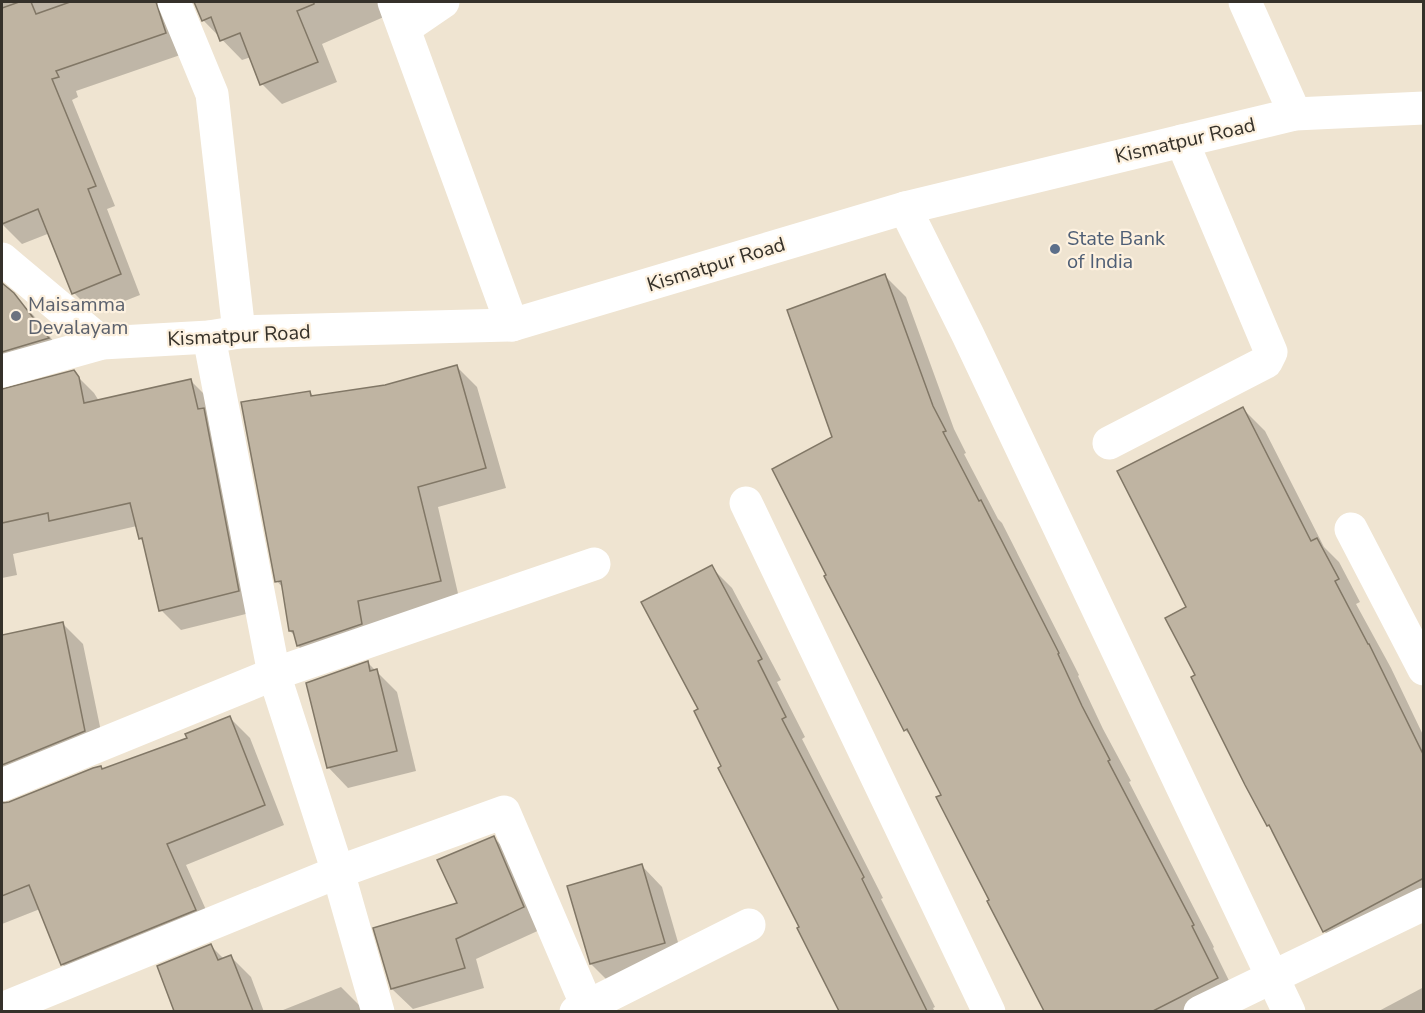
<svg xmlns="http://www.w3.org/2000/svg" width="1425" height="1013" font-family="'Nunito Sans',sans-serif">
<style>
.shadow{fill:#0003}
.building{fill:#bfb4a2;stroke:#817766;stroke-width:1.5}
.lines{fill:none;stroke-linecap:round;stroke-linejoin:round}
.minor{stroke:#fff;stroke-width:33}
.tertiary{stroke:#fff;stroke-width:33}
.service-dot{fill:#5c6f8a;stroke:#fdf1df;stroke-width:2}
.worship-dot{fill:#6b7280;stroke:#fdf1df;stroke-width:2}
.labels{text-anchor:middle;stroke-width:4.5;stroke-linejoin:round;paint-order:stroke}
.street-label{font-size:20px;fill:#35312a;stroke:#fdf1df}
.service-label{font-size:20px;fill:#4e5e75;stroke:#fdf1df;text-anchor:start}
.worship-label{font-size:20px;fill:#5b616d;stroke:#fdf1df;text-anchor:start}
</style>
<rect width="100%" height="100%" fill="#efe4d1"/>
<g class="shadow">
<polygon points="2,2 418,2 322,44 337,82 282,104 262,84 251,57 242,60 203,20 196,3 188,4 186,53 76,91 78,97 72,100 115,206 107,209 140,295 94,313 74,293 50,233 22,244 2,224"/>
<polygon points="885,276 906,297 954,429 966,453 964,454 998,519 1002,523 1079,675 1078,676 1103,729 1131,781 1129,782 1214,947 1213,948 1238,999 1215,1012 1046,1012 989,902 991,901 943,795 913,738 905,730 834,438"/>
<polygon points="14,296 34,316 67,359 2,369 2,301"/>
<polygon points="457,367 477,387 506,488 438,507 460,602 319,666 298,646 296,637 290,631 283,588 277,581 310,392 314,397 385,387"/>
<polygon points="73,372 94,393 99,401 190,380 211,401 258,611 181,630 161,610 144,542 140,538 137,526 13,554 17,575 2,578 2,406 8,404"/>
<polygon points="1242,408 1265,431 1324,547 1339,562 1360,602 1356,604 1391,668 1424,737 1424,912 1346,953 1324,931 1274,831 1268,825 1197,676 1188,607"/>
<polygon points="711,567 732,588 781,680 777,682 805,737 802,739 883,898 881,899 935,1007 933,1008 935,1012 841,1012 799,929 801,927 723,767 700,710"/>
<polygon points="63,624 83,644 105,751 8,793 3,805 103,771 189,738 230,718 250,738 284,825 186,865 215,930 82,984 62,964 40,909 2,924 2,727 11,725 2,680 2,637"/>
<polygon points="368,663 397,692 416,771 348,788 328,767"/>
<polygon points="493,837 514,858 544,928 476,959 484,988 413,1009 392,989 459,904"/>
<polygon points="642,866 662,887 684,963 611,984 591,964"/>
<polygon points="211,946 224,959 231,957 251,977 264,1012 176,1012 159,967"/>
<polygon points="341,987 361,1007 363,1012 278,1012"/>
<polygon points="1424,987 1424,1012 1377,1012"/>
</g>
<g class="building">
<polygon points="19,2 31,2 36,14 70,2 156,2 166,33 56,71 59,77 52,79 96,186 88,189 121,274 72,294 38,209 2,224 2,8"/>
<polygon points="194,2 314,2 314,4 297,11 318,62 260,85 240,33 220,41 211,17 202,21"/>
<polygon points="885,274 933,406 946,431 943,432 979,501 981,500 1059,653 1058,654 1082,706 1110,760 1108,761 1194,925 1192,926 1218,978 1153,1011 1044,1011 987,901 989,900 936,797 941,795 907,729 904,731 882,688 824,576 826,575 772,469 832,437 787,310"/>
<polygon points="2,283 14,293 49,338 2,352"/>
<polygon points="457,365 486,468 418,487 441,581 358,601 362,624 297,646 293,631 289,631 281,581 275,582 241,402 310,391 311,396 385,385"/>
<polygon points="74,370 79,377 84,403 191,379 198,409 204,408 239,591 159,611 142,538 139,539 130,503 49,521 48,513 2,523 2,389"/>
<polygon points="1243,407 1311,541 1317,538 1339,579 1335,581 1368,644 1369,644 1424,756 1424,878 1323,932 1269,825 1267,826 1245,785 1191,677 1195,675 1165,618 1186,607 1117,471"/>
<polygon points="712,565 762,659 758,661 786,717 782,719 864,877 862,879 927,1011 839,1011 797,928 799,927 718,768 721,766 694,711 698,709 641,602"/>
<polygon points="63,622 85,731 2,765 2,635"/>
<polygon points="368,661 370,671 377,669 397,751 327,768 306,683"/>
<polygon points="230,716 265,805 167,844 196,910 61,965 29,885 2,896 2,803 9,802 93,768 101,766 102,769 187,738 185,734"/>
<polygon points="494,836 524,907 456,939 465,968 391,989 373,928 457,903 437,860"/>
<polygon points="642,864 665,943 590,964 567,886"/>
<polygon points="211,944 218,960 231,955 253,1011 174,1011 157,966"/>
</g>
<g class="lines">
<g class="minor">
<polyline points="174,2 212,94 239,332"/>
<polyline points="394,2 512,325"/>
<polyline points="1245,2 1295,114"/>
<polyline points="405,28 443,2"/>
<polyline points="905,208 968,335 1289,1012"/>
<polyline points="2,259 102,343"/>
<polyline points="209,337 274,674 338,872 378,1012"/>
<polyline points="1109,443 1266,362 1271,352 1182,141"/>
<polyline points="746,503 989,1012"/>
<polyline points="1351,529 1424,669"/>
<polyline points="2,785 274,674 594,564"/>
<polyline points="2,1009 338,872 504,812 587,1006"/>
<polyline points="576,1012 749,925"/>
<polyline points="1200,1012 1424,904"/>
</g>
<polyline class="tertiary" points="2,371 102,343 209,337 239,332 512,325 905,208 1182,141 1295,114 1424,108"/>
</g>
<circle class="service-dot" cx="1055" cy="249" r="6"/>
<circle class="worship-dot" cx="16" cy="316" r="6"/>
<g class="labels">
<g class="street-label">
<text transform="translate(1185 140) rotate(-13)" y="7">Kismatpur Road</text>
<text transform="translate(716 264) rotate(-17)" y="7">Kismatpur Road</text>
<text transform="translate(239 335) rotate(-3)" y="7">Kismatpur Road</text>
</g>
<g class="service-label">
<text x="1067" y="245">State Bank<tspan x="1067" dy="23">of India</tspan></text>
</g>
<g class="worship-label">
<text x="28" y="311">Maisamma<tspan x="28" dy="23">Devalayam</tspan></text>
</g>
</g>
<rect width="1425" height="1013" fill="none" stroke="#35312a" stroke-width="6"/>
</svg>
